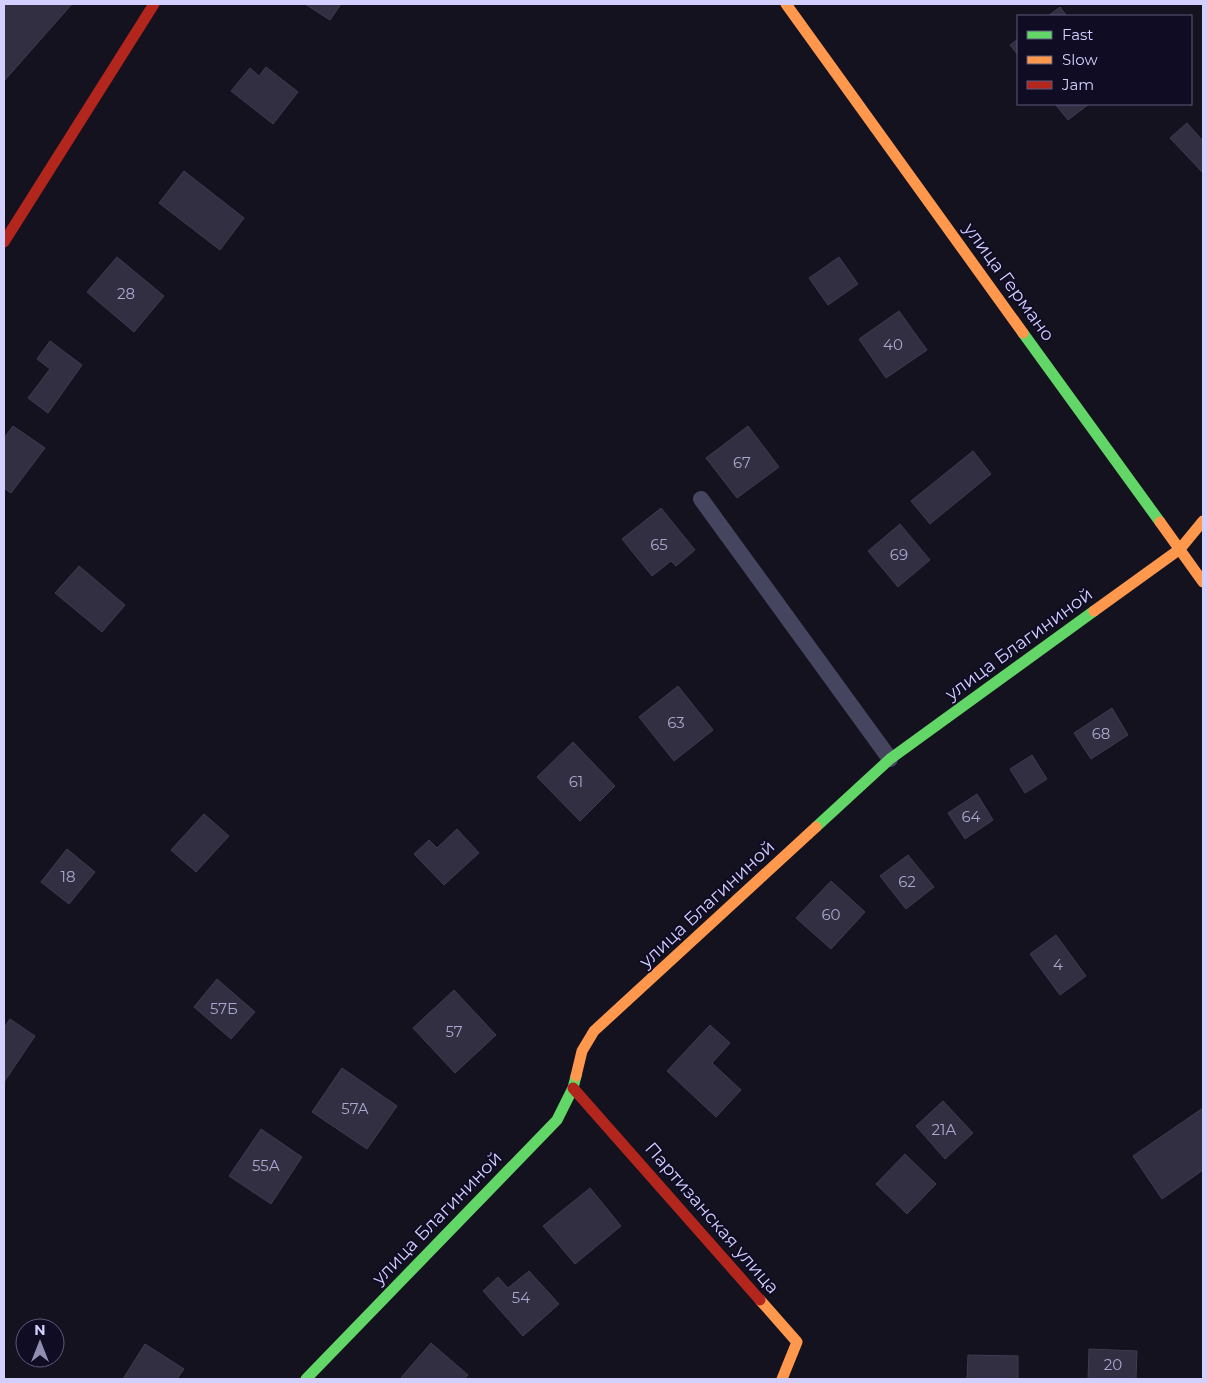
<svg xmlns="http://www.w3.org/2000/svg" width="1207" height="1383" font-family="Montserrat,sans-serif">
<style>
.building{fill:#312f41;stroke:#3e3b53}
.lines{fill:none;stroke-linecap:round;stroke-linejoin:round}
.lane{stroke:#454560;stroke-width:16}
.fast{stroke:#63d668;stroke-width:11}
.slow{stroke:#ff974d;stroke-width:11}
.jam{stroke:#b3261e;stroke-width:11}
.labels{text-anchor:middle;stroke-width:4;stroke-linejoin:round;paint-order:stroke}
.number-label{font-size:15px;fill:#aaa7d0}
.street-label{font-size:18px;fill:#d3cfff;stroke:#0f0c24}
</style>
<rect width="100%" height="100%" fill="#13121e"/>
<g class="building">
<polygon points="4,4 72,4 4,81"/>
<polygon points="305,4 341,4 330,20"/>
<polygon points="1060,7 1067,16 1048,16"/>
<polygon points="1018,39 1018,55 1010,45"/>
<polygon points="266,67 298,92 273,124 231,91 250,68 259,76"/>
<polygon points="1055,104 1089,104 1068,120"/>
<polygon points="1187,123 1203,141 1203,173 1170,138"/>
<polygon points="184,171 244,218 220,250 159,203"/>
<polygon points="117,257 164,296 134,332 87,292"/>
<polygon points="839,257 858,284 828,305 809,278"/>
<polygon points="899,311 927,350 886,378 859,339"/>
<polygon points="50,341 82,365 48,413 28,398 50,369 37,359"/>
<polygon points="13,426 45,448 11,493 4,488 4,438"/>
<polygon points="748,426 779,467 737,498 706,458"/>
<polygon points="973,451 991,474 930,524 911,501"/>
<polygon points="661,508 695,550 676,566 671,561 652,576 622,539"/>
<polygon points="900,524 930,560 898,587 868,551"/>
<polygon points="79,566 125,605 102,632 55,593"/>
<polygon points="678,686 713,730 674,761 639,717"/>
<polygon points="1112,708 1128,735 1091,759 1074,733"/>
<polygon points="573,742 615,786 580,821 537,777"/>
<polygon points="1032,755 1047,779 1025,793 1010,769"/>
<polygon points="977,794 993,820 965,839 948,813"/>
<polygon points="204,814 229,836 196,872 171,850"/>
<polygon points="457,829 479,853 444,885 414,854 429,840 437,848"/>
<polygon points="67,849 95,872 69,904 41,882"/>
<polygon points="908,855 934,887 906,909 880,876"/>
<polygon points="831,881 865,912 831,949 796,918"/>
<polygon points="1056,935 1086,976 1060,995 1030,954"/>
<polygon points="217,979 255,1012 231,1039 194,1007"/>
<polygon points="454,990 496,1035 455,1073 413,1028"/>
<polygon points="10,1019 35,1036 4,1082 4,1028"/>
<polygon points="710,1025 730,1043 712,1063 741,1090 716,1117 667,1071"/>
<polygon points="342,1068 397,1106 367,1149 312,1112"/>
<polygon points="943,1101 973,1133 945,1159 916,1126"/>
<polygon points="1203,1108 1203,1170 1162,1199 1133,1156"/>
<polygon points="261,1129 302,1157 271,1204 229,1176"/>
<polygon points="905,1154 936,1184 907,1214 876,1184"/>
<polygon points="590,1188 621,1226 575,1264 543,1226"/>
<polygon points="529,1271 559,1304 523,1336 483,1291 498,1277 508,1288"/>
<polygon points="431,1343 468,1375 464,1379 400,1379"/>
<polygon points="145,1344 184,1369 177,1379 123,1379"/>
<polygon points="1089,1349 1137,1351 1136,1379 1088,1379"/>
<polygon points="968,1355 1018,1356 1018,1379 967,1379"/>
</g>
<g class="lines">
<polyline class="lane" points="701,499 890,759"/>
<g class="fast">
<polyline points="1023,333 1160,522"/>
<polyline points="816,827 890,759 1094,611"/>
<polyline points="306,1379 557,1120 573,1088 576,1076"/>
</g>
<g class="slow">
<polyline points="786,4 1023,333"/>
<polyline points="1160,522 1203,582"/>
<polyline points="1094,611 1180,549 1203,521"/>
<polyline points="576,1076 582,1051 594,1031 816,827"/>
<polyline points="760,1300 797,1342 782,1379"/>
</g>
<g class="jam">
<polyline points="4,242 154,4"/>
<polyline points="573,1088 760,1300"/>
</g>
</g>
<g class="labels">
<g class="number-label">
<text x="126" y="299">28</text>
<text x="893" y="350">40</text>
<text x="742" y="468">67</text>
<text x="659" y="550">65</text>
<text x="899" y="560">69</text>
<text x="676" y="728">63</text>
<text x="1101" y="739">68</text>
<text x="576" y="787">61</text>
<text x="971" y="822">64</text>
<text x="68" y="882">18</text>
<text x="907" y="887">62</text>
<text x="831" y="920">60</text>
<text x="1058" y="970">4</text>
<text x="224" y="1014">57Б</text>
<text x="454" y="1037">57</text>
<text x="355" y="1114">57А</text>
<text x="944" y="1135">21А</text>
<text x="266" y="1171">55А</text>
<text x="521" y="1303">54</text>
<text x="1113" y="1370">20</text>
</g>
<g class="street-label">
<text transform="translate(1009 282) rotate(54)" y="6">улица Германо</text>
<text transform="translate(1019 644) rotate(-36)" y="6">улица Благининой</text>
<text transform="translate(707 904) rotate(-43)" y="6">улица Благининой</text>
<text transform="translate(437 1218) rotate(-46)" y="6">улица Благининой</text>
<text transform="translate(712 1218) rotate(49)" y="6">Партизанская улица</text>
</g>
</g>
<rect width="1207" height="1383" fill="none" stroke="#d3cfff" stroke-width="10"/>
<rect x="1017" y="15" width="175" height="90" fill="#0f0c24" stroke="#5d5a7c"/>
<rect x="1027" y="31" width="25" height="8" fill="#63d668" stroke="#5d5a7c"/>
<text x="1062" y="40" font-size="15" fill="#d3cfff">Fast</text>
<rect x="1027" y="56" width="25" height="8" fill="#ff974d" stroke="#5d5a7c"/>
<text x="1062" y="65" font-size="15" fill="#d3cfff">Slow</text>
<rect x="1027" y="81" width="25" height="8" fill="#b3261e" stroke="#5d5a7c"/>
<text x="1062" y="90" font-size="15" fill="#d3cfff">Jam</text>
<g transform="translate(40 1343)"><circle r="24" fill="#0f0c24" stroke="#5d5a7c"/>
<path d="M0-4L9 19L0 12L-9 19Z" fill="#908db0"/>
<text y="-8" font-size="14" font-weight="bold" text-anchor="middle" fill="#d3cfff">N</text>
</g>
</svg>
